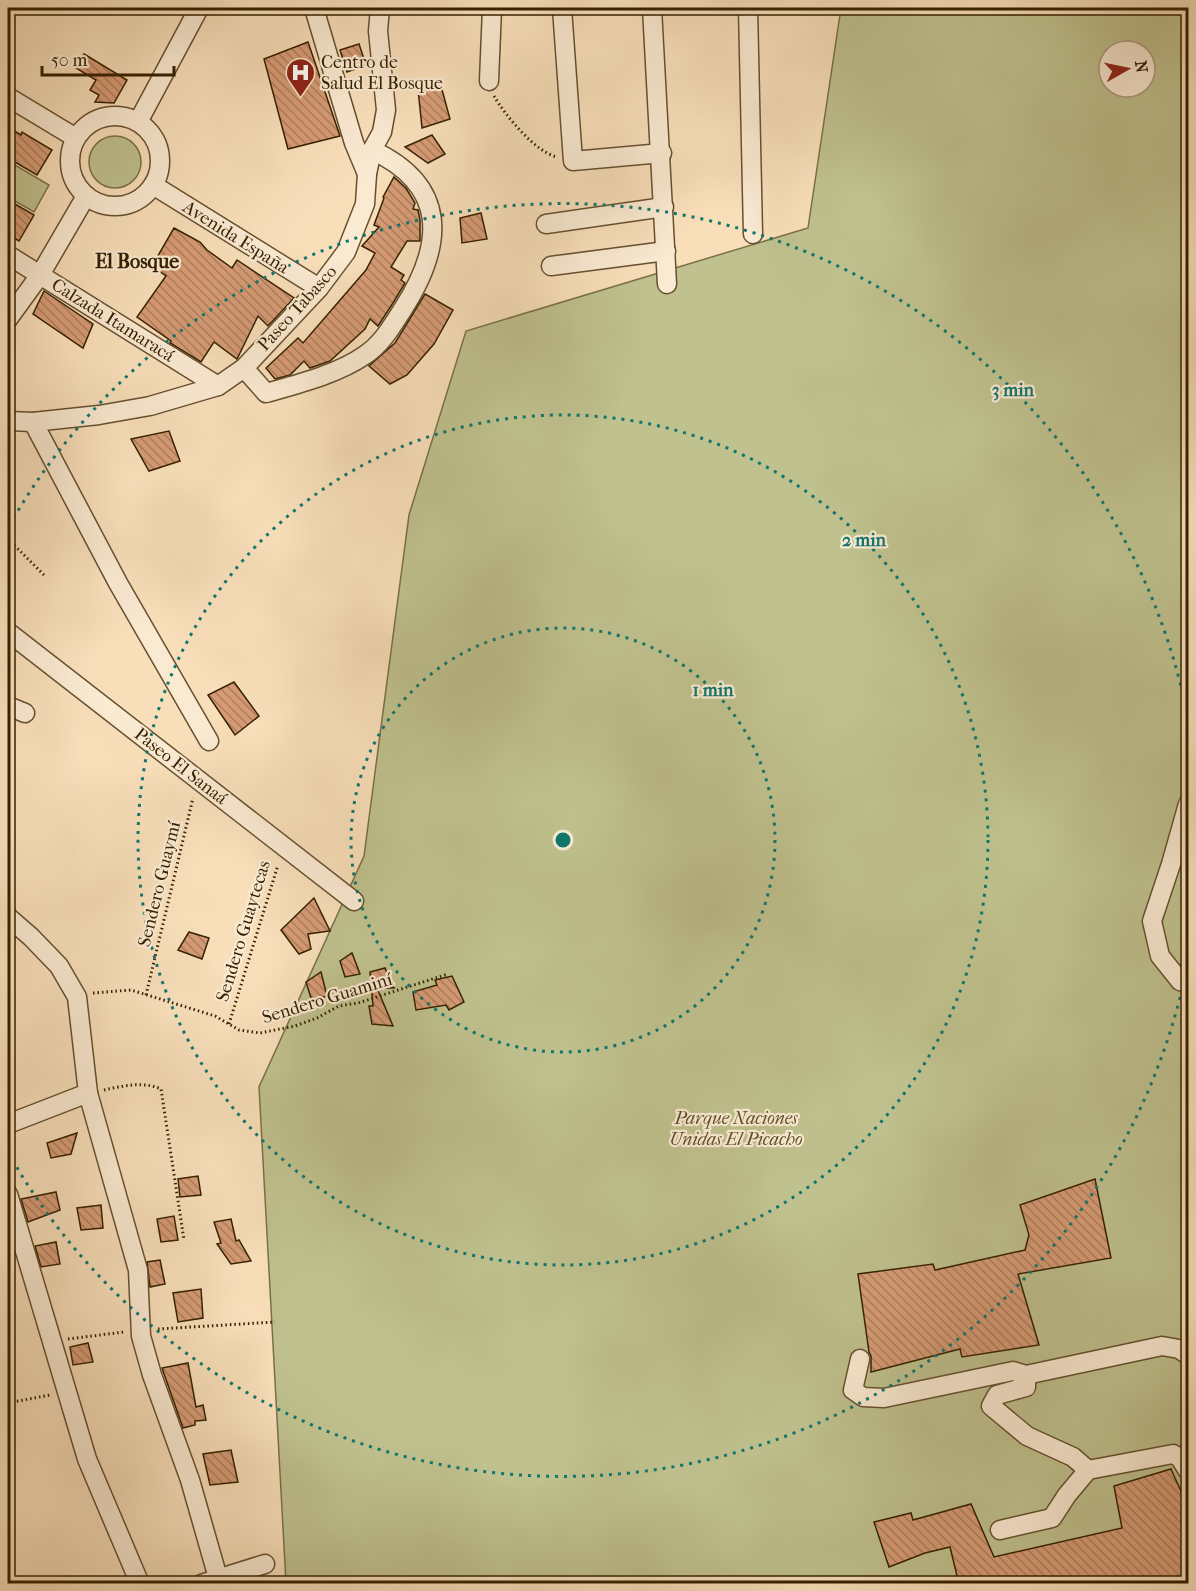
<svg xmlns="http://www.w3.org/2000/svg" width="1196" height="1591" font-family="'IM FELL French Canon',serif">
<style>
.green{fill:#bfc18e;stroke:#7a7047;stroke-width:1.5;fill-rule:evenodd}
.building{fill:url(#building-back-hatch);stroke:#352000;stroke-width:1.5}
.lines{fill:none;stroke-linecap:round;stroke-linejoin:round}
.minor-casing{stroke:#66502e;stroke-width:21}
.path{stroke:#352000;stroke-width:3;stroke-dasharray:1.5 3;stroke-linecap:butt}
.minor{stroke:#faead2;stroke-width:18}
.ring{fill:none;stroke:#0f766e;stroke-width:3;stroke-dasharray:3 6}
.labels{text-anchor:middle;stroke-width:4.5;stroke-linejoin:round;paint-order:stroke}
.poi-label{font-size:18px;fill:#352000;stroke:#faead2;text-anchor:start}
.street-label{font-size:18px;fill:#352000;stroke:#faead2}
.park-label{font-size:18px;font-style:italic;fill:#5e502b;stroke:#faead2}
.neighbourhood-label{font-size:20px;font-weight:bold;fill:#352000;stroke:#faead2}
.centre{fill:#0f766e;stroke:#faead2;stroke-width:3}
.ring-label{font-size:18px;text-anchor:middle;font-weight:bold;fill:#0f766e;stroke:#faead2;stroke-width:4.5;stroke-linejoin:round;paint-order:stroke}
</style>
<defs>
<pattern id="building-back-hatch" width="6" height="6" patternUnits="userSpaceOnUse" patternTransform="scale(1.5)"><rect width="6" height="6" fill="#d69b75"/><path d="M-1 5l2 2M0 0l6 6M5-1l2 2" fill="none" stroke="#ae7e5e"/></pattern>
</defs>
<rect width="100%" height="100%" fill="#f8dfba"/>
<filter id="stains"><feTurbulence type="fractalNoise" baseFrequency=".00333" numOctaves="4"/><feColorMatrix values="0 0 0 0 .2 0 0 0 0 .09 0 0 0 0 .02 0 0 0 .5 -.17"/></filter>
<radialGradient id="worn" r=".72"><stop offset=".6" stop-color="#630" stop-opacity="0"/><stop offset="1" stop-color="#630" stop-opacity=".3"/></radialGradient>
<g class="green">
<path d="M841,8H1188V1583H286L259,1087L364,856L409,515L466,331L808,228ZM1109,51H1145V87H1109Z"/>
<circle cx="115" cy="162" r="26"/>
<polygon points="8,161 49,185 34,212 8,197"/>
</g>
<g class="building">
<polygon points="308,42 340,136 288,149 264,59"/>
<polygon points="359,44 366,65 347,72 340,50"/>
<polygon points="84,54 127,80 114,103 95,102 99,95 90,90 96,80 76,68"/>
<polygon points="441,86 450,119 422,128 418,89"/>
<polygon points="8,127 21,135 22,132 52,150 37,175 8,158"/>
<polygon points="432,135 445,154 428,163 405,147"/>
<polygon points="394,177 406,188 415,203 413,209 418,210 420,220 420,241 407,241 391,267 404,275 401,280 405,283 393,303 378,326 370,319 365,329 330,361 310,368 304,361 290,375 275,379 266,368 298,338 303,343 366,270 375,253 362,246 379,227 374,225 384,198 383,197"/>
<polygon points="8,200 34,215 19,241 8,234"/>
<polygon points="481,213 487,239 462,243 460,218"/>
<polygon points="174,228 200,242 207,250 232,268 237,260 294,298 268,326 258,316 237,359 214,342 201,362 170,343 171,341 137,317 166,276 152,266"/>
<polygon points="44,291 93,324 83,348 33,314"/>
<polygon points="425,294 453,310 434,344 407,375 390,384 369,366 395,343"/>
<polygon points="169,431 180,461 149,471 131,439"/>
<polygon points="234,682 259,716 235,735 208,695"/>
<polygon points="314,898 330,931 308,934 311,949 299,954 281,930"/>
<polygon points="189,932 209,938 202,959 178,950"/>
<polygon points="352,953 360,974 345,977 340,961"/>
<polygon points="385,968 394,988 377,988 393,1026 372,1024 369,1006 373,1006 370,972"/>
<polygon points="321,972 327,996 312,1001 306,982"/>
<polygon points="452,976 464,1002 449,1010 446,1005 416,1010 413,992 437,985 435,980"/>
<polygon points="77,1133 71,1154 51,1158 47,1143"/>
<polygon points="198,1176 201,1195 180,1197 178,1179"/>
<polygon points="1095,1179 1111,1258 1018,1274 1039,1345 962,1357 960,1349 871,1372 871,1356 869,1352 858,1274 933,1264 935,1270 1025,1250 1029,1235 1020,1205"/>
<polygon points="56,1192 60,1210 28,1222 21,1199"/>
<polygon points="101,1205 103,1228 81,1230 77,1208"/>
<polygon points="174,1216 178,1240 161,1242 157,1219"/>
<polygon points="231,1219 236,1241 239,1240 251,1261 231,1264 217,1244 221,1243 214,1222"/>
<polygon points="56,1242 60,1264 41,1267 35,1246"/>
<polygon points="160,1260 165,1284 150,1287 147,1262"/>
<polygon points="201,1289 203,1318 178,1322 173,1293"/>
<polygon points="88,1343 93,1362 73,1365 70,1347"/>
<polygon points="188,1363 196,1407 203,1405 206,1420 195,1421 195,1425 183,1428 162,1368"/>
<polygon points="231,1450 238,1482 210,1485 203,1454"/>
<polygon points="1171,1469 1188,1507 1188,1584 959,1584 950,1547 925,1553 889,1567 874,1522 911,1513 913,1520 971,1504 994,1557 1122,1528 1114,1486"/>
</g>
<g class="lines">
<defs>
<g id="minor">
<polyline points="314,8 354,143 367,174"/>
<polyline points="562,8 573,161 662,153"/>
<polyline points="652,8 667,284"/>
<polyline points="748,8 753,234"/>
<polyline points="489,81 492,8"/>
<polyline points="8,97 76,138"/>
<circle cx="115" cy="161" r="45"/>
<polyline points="138,122 199,8"/>
<polyline points="153,185 319,288"/>
<polyline points="546,224 664,207"/>
<polyline points="8,255 218,386"/>
<polyline points="551,266 666,251"/>
<polyline points="8,319 40,275 86,196"/>
<path d="M244,368L266,393C298,384 338,374 365,355C382,344 392,326 403,309C444,245 449,186 372,150"/>
<polyline points="8,421 33,422 99,415 150,406 218,386 244,368 319,288 346,252 365,204 367,174 372,150 382,132 386,110 378,31 380,8"/>
<polyline points="33,422 118,583 209,741"/>
<polyline points="8,632 354,901"/>
<polyline points="8,706 25,713"/>
<polyline points="1188,804 1171,864 1152,921 1160,956 1180,981 1188,984"/>
<polyline points="8,917 31,937 59,966 77,997 88,1093 138,1270 141,1336 152,1375 190,1480 218,1578"/>
<polyline points="8,1124 88,1093"/>
<polyline points="8,1194 87,1459 140,1584"/>
<polyline points="860,1359 853,1390 863,1397 884,1398 1013,1371 1026,1375 1026,1387 997,1395 991,1406 1027,1436 1073,1457 1088,1470"/>
<polyline points="1026,1375 1162,1346 1179,1349 1188,1355"/>
<polyline points="1000,1530 1052,1518 1067,1495 1088,1470 1173,1454 1180,1458 1188,1471"/>
<polyline points="201,1584 265,1564"/>
</g>
</defs>
<use href="#minor" class="minor-casing"/>
<g class="path">
<path d="M494,96C505,115 535,152 557,157"/>
<polyline points="8,539 44,575"/>
<polyline points="93,993 131,990 215,1016 239,1030 260,1033 295,1026 317,1018 339,1006 358,1003 448,974"/>
<polyline points="146,995 193,798"/>
<polyline points="229,1024 278,865"/>
<path d="M104,1090C122,1086 144,1081 161,1089L184,1240"/>
<polyline points="158,1329 275,1322"/>
<polyline points="68,1339 124,1332"/>
<polyline points="8,1403 50,1395"/>
</g>
<use href="#minor" class="minor"/>
</g>
<g class="ring">
<circle cx="563" cy="840" r="212"/>
<circle cx="563" cy="840" r="425"/>
<path d="M1188 962A637 637 0 0 1 9 1154M9 526A637 637 0 0 1 1188 718"/>
</g>
<defs>
<symbol id="hospital-pin" viewBox="-11 -11 22 30"><path d="M0 17L-7.5 6A9.5 9.5 0 1 1 7.5 6Z" fill="#8f2418" stroke="#faead2"/><path d="M-5-5h3v3.5h4V-5h3V5h-3V1.5h-4V5h-3Z" fill="#fff"/></symbol>
</defs>
<g fill-rule="evenodd">
<use href="#hospital-pin" x="284" y="56" width="33" height="45"/>
</g>
<g class="labels">
<g class="poi-label">
<text x="321" y="68">Centro de<tspan x="321" dy="21">Salud El Bosque</tspan></text>
</g>
<g class="street-label">
<text transform="translate(236 237) rotate(32)" y="6">Avenida España</text>
<text transform="translate(297 308) rotate(-48)" y="6">Paseo Tabasco</text>
<text transform="translate(113 320) rotate(32)" y="6">Calzada Itamaracá</text>
<text transform="translate(181 766) rotate(38)" y="6">Paseo El Sanaá</text>
<text transform="translate(159 884) rotate(-76)" y="6">Sendero Guaymí</text>
<text transform="translate(243 931) rotate(-73)" y="6">Sendero Guaytecas</text>
<text transform="translate(327 998) rotate(-17)" y="6">Sendero Guaminí</text>
</g>
<g class="park-label">
<text x="736" y="1124">Parque Naciones<tspan x="736" dy="21">Unidas El Picacho</tspan></text>
</g>
<g class="neighbourhood-label">
<text x="137" y="268">El Bosque</text>
</g>
</g>
<circle cx="563" cy="840" r="9" class="centre"/>
<g class="ring-label">
<text x="1013" y="396">3 min</text>
<text x="864" y="546">2 min</text>
<text x="713" y="696">1 min</text>
</g>
<rect width="1196" height="1591" fill="none" stroke="#f8dfba" stroke-width="30"/>
<rect x="9" y="9" width="1178" height="1573" fill="none" stroke="#352000" stroke-width="3"/>
<rect x="15" y="15" width="1166" height="1561" fill="none" stroke="#352000" stroke-width="1.5"/>
<g transform="translate(1127 69) rotate(81)"><circle r="28" fill="#faead2" stroke="#ab997e" stroke-width="1.5"/>
<path d="M0-4.5L10 22L0 15L-10 22Z" fill="#8f2418"/>
<text y="-9" font-size="16" font-weight="bold" text-anchor="middle" fill="#352000">N</text>
</g>
<path d="M42 66v9h132v-9" fill="none" stroke="#352000" stroke-width="3"/>
<text x="51" y="66" font-size="18" fill="#352000" stroke="#faead2" stroke-width="4.5" paint-order="stroke">50 m</text>
<rect width="100%" height="100%" filter="url(#stains)"/>
<rect width="100%" height="100%" fill="url(#worn)"/>
</svg>
